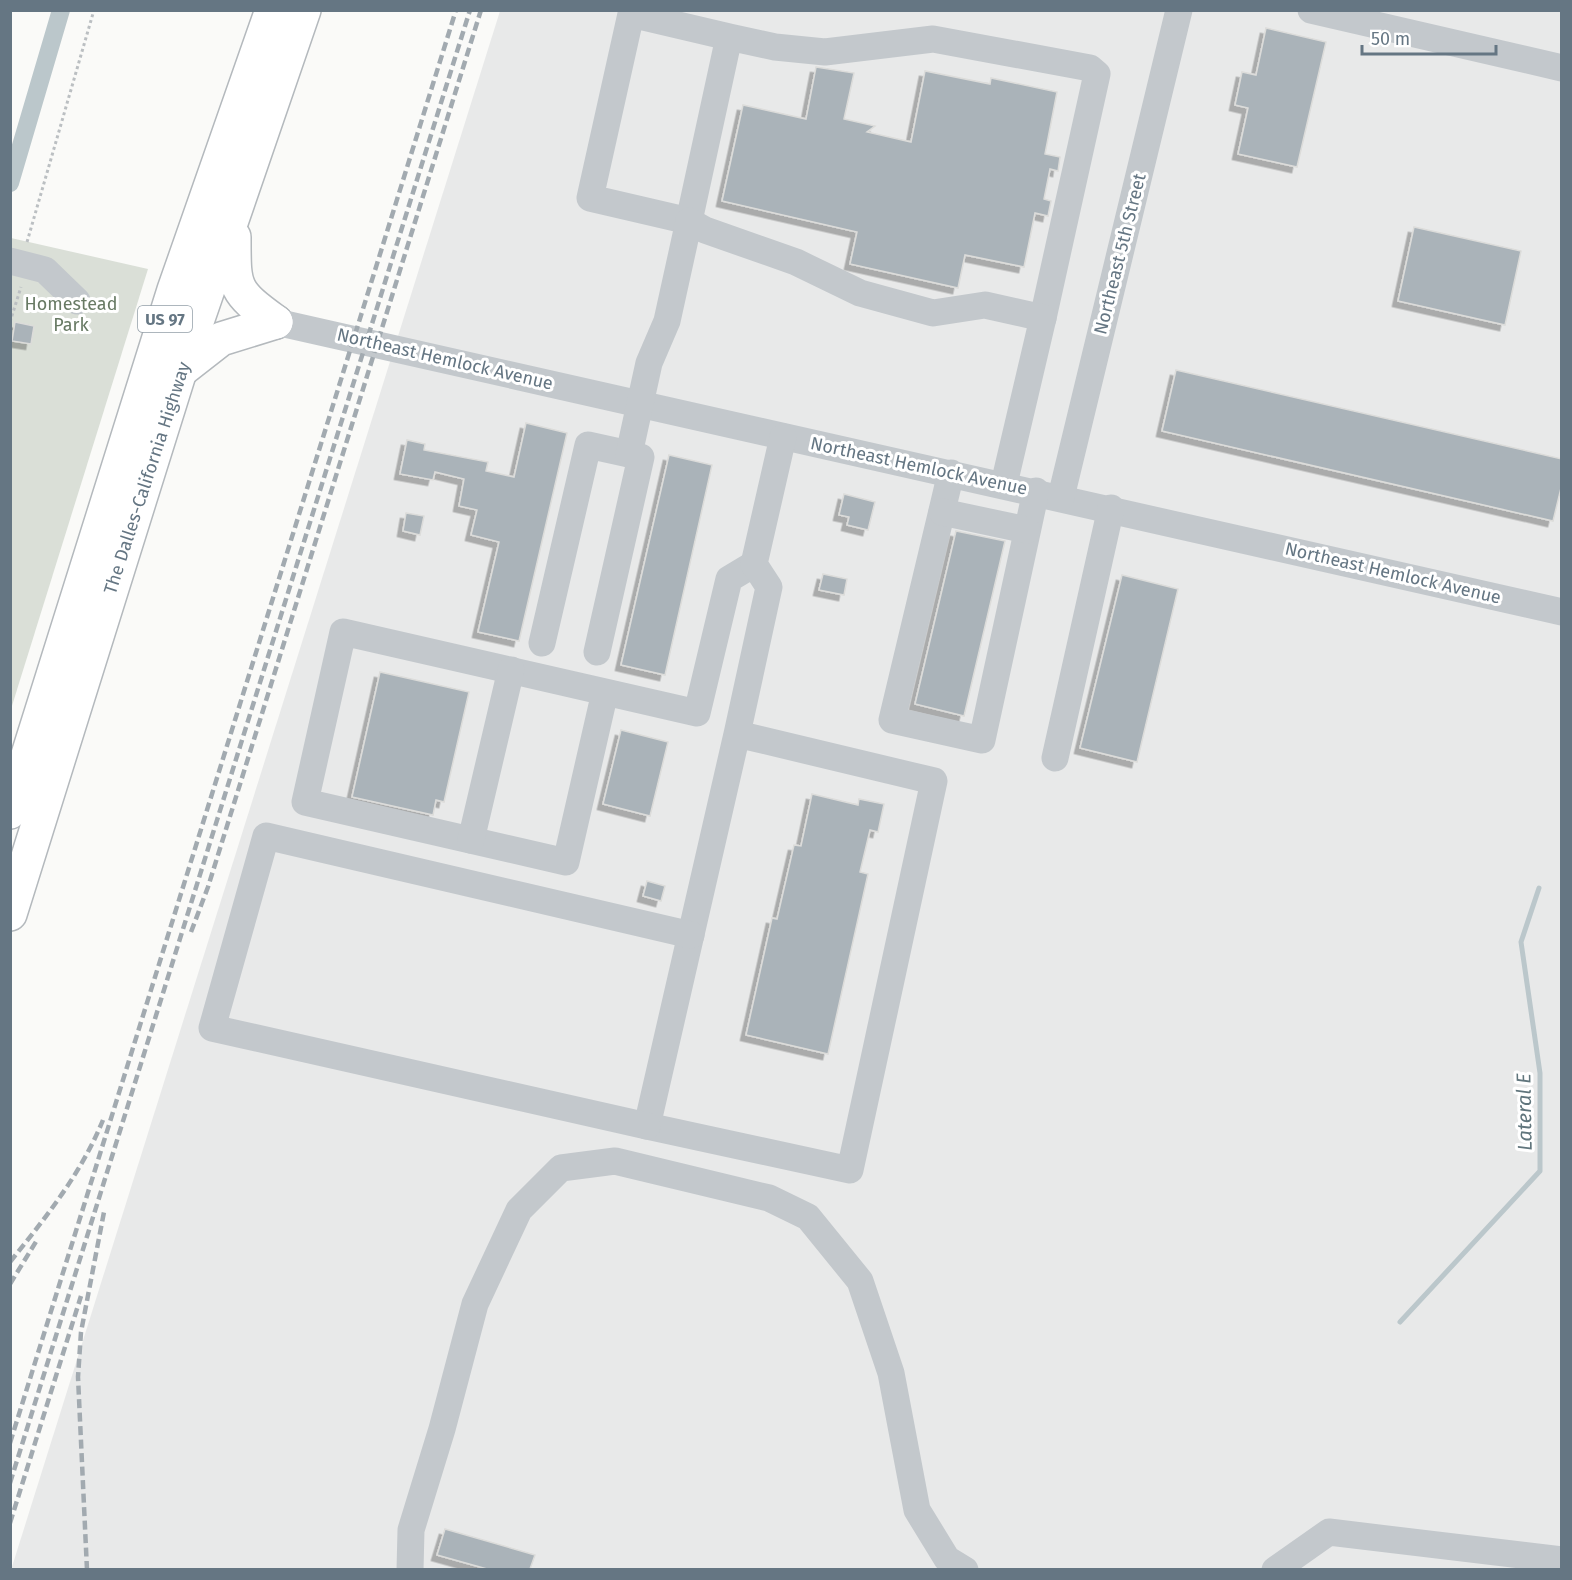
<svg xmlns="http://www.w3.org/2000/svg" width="1572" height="1580" font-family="'Fira Sans',sans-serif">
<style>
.built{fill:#e8e9e9}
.green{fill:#dadfd7}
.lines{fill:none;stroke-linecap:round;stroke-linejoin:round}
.stream{stroke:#bbc7cb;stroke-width:5}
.canal{stroke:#bbc7cb;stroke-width:18}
.building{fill:#aab3b9;stroke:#dcdcda;stroke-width:1.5;filter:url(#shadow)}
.highway-casing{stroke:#b4b9bd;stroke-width:36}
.path{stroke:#bbbfc2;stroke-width:3;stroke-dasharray:3 3;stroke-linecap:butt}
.minor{stroke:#c3c8cc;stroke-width:27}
.highway{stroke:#fff;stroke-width:33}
.rail{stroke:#a2aab0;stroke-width:4.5;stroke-dasharray:9 4.5;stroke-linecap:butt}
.labels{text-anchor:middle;stroke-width:6;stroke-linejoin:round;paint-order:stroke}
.shield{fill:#fff;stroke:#939fa8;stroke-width:1.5}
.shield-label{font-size:16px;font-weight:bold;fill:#657683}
.street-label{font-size:18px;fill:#657683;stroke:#fff}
.park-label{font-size:18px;fill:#687a64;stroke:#fff}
.water-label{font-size:20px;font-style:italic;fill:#60757c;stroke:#fff}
</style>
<defs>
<filter id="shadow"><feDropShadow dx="-5.5" dy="5.5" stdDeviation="0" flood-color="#0004"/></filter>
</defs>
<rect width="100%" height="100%" fill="#fafaf8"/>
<polygon class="built" points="500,11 1561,11 1561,1569 11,1570"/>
<polygon class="green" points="11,238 148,269 11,709"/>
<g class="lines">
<polyline class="stream" points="1400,1322 1540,1171 1540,1073 1521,942 1539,888"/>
<polyline class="canal" points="10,183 61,10"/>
</g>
<g class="building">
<polygon points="1266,28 1326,42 1297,167 1238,154 1248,108 1235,105 1242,72 1256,75"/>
<polygon points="816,67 854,73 844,119 875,126 867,132 911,142 925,71 990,84 991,78 1057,92 1045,154 1060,157 1058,171 1050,169 1044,199 1051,201 1048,216 1035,213 1024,267 965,255 958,288 850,264 857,232 722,201 743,105 806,119"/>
<polygon points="1414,227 1521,251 1505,325 1398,301"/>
<polygon points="15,322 34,326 31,344 12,341"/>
<polygon points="1176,370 1562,459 1562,484 1553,521 1162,431"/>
<polygon points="526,423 567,433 519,641 478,632 499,542 471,535 477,510 459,506 464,479 435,472 433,480 400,474 407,440 425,444 424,450 488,462 486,471 514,477"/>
<polygon points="669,455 712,465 665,675 621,665"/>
<polygon points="844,494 875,502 868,530 847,525 849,517 839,515"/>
<polygon points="406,513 424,516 420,535 403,531"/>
<polygon points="956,531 1005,541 964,716 915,704"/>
<polygon points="823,574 847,579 844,595 819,590"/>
<polygon points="1122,575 1178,589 1137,762 1080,748"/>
<polygon points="380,672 469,692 444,802 436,800 433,815 352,797"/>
<polygon points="621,730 668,742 650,816 603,804"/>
<polygon points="812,794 858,805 859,799 884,804 878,832 870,830 860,872 868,874 828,1054 746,1035 772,918 777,919 794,845 801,846"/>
<polygon points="647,881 665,886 661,901 643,896"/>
<polygon points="445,1529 535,1555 530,1569 487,1569 437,1555"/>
</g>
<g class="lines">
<defs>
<g id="highway">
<path d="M234,237C234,288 233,291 276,322"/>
<polyline points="180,371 221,339 276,322"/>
<polyline points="10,812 174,290 272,10"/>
<polyline points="10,914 180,371 304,10"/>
</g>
</defs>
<use href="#highway" class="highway-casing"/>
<g class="path">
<polyline points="27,242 94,10"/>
<polyline points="10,322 21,287"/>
</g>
<g class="minor">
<polyline points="1311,10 1562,68"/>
<polyline points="729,37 631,14 590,198 689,221 729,37 775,47 825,52 933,39 1090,68 1097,74 1043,318"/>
<polyline points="10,261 45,270 77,301"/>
<polyline points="276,322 1562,612"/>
<polyline points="951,473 892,720 982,740 1036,491"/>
<polyline points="1061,497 1179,10"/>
<polyline points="942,512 1027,530"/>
<polyline points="542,643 588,445 629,454"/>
<polyline points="597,652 641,457 629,454 649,363 667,321 689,221 705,230 796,262 860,293 933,313 985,305 1043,318 1004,484"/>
<polyline points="605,692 566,862 305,802 343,632 697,713 729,579 754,564"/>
<polyline points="737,734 647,1126 850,1170 934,781 737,734 769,587 754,564 783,437"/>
<polyline points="1055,758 1111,508"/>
<polyline points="471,840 511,670"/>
<polyline points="647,1126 212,1028 266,836 691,935"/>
<polyline points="410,1570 411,1530 442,1429 475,1304 519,1210 561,1168 615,1161 769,1198 808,1217 860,1281 891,1373 917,1510 947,1559 965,1570"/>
<polyline points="1275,1570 1329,1532 1562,1560"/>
</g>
<use href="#highway" class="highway"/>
<g class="rail">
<polyline points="191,932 208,887 481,10"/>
<path d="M10,1262C46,1217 81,1174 103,1120"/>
<polyline points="10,1284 37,1240"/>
<polyline points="10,1443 456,10"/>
<polyline points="10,1483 470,10"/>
<polyline points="10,1523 81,1296"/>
<polyline points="87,1570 78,1377 81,1332 104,1212"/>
</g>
</g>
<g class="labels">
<rect class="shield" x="138" y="306" width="54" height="26" rx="4.5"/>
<g class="shield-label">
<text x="165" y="325">US 97</text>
</g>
<g class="street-label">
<text transform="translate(1120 254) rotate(-76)" y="6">Northeast 5th Street</text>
<text transform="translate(445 359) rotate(13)" y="6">Northeast Hemlock Avenue</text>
<text transform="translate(919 466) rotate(12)" y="6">Northeast Hemlock Avenue</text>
<text transform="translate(147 478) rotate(-72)" y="6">The Dalles-California Highway</text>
<text transform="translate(1393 573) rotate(13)" y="6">Northeast Hemlock Avenue</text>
</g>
<g class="park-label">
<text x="71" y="310">Homestead<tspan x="71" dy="21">Park</tspan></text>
</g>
<g class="water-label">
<text transform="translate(1524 1112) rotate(-91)" y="7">Lateral E</text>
</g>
</g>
<rect width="1572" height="1580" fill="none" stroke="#657683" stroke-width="24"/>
<path d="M1362 45v9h134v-9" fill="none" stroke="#657683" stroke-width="3"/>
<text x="1371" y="45" font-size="18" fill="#657683" stroke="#ffffff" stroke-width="4.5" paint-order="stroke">50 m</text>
</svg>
